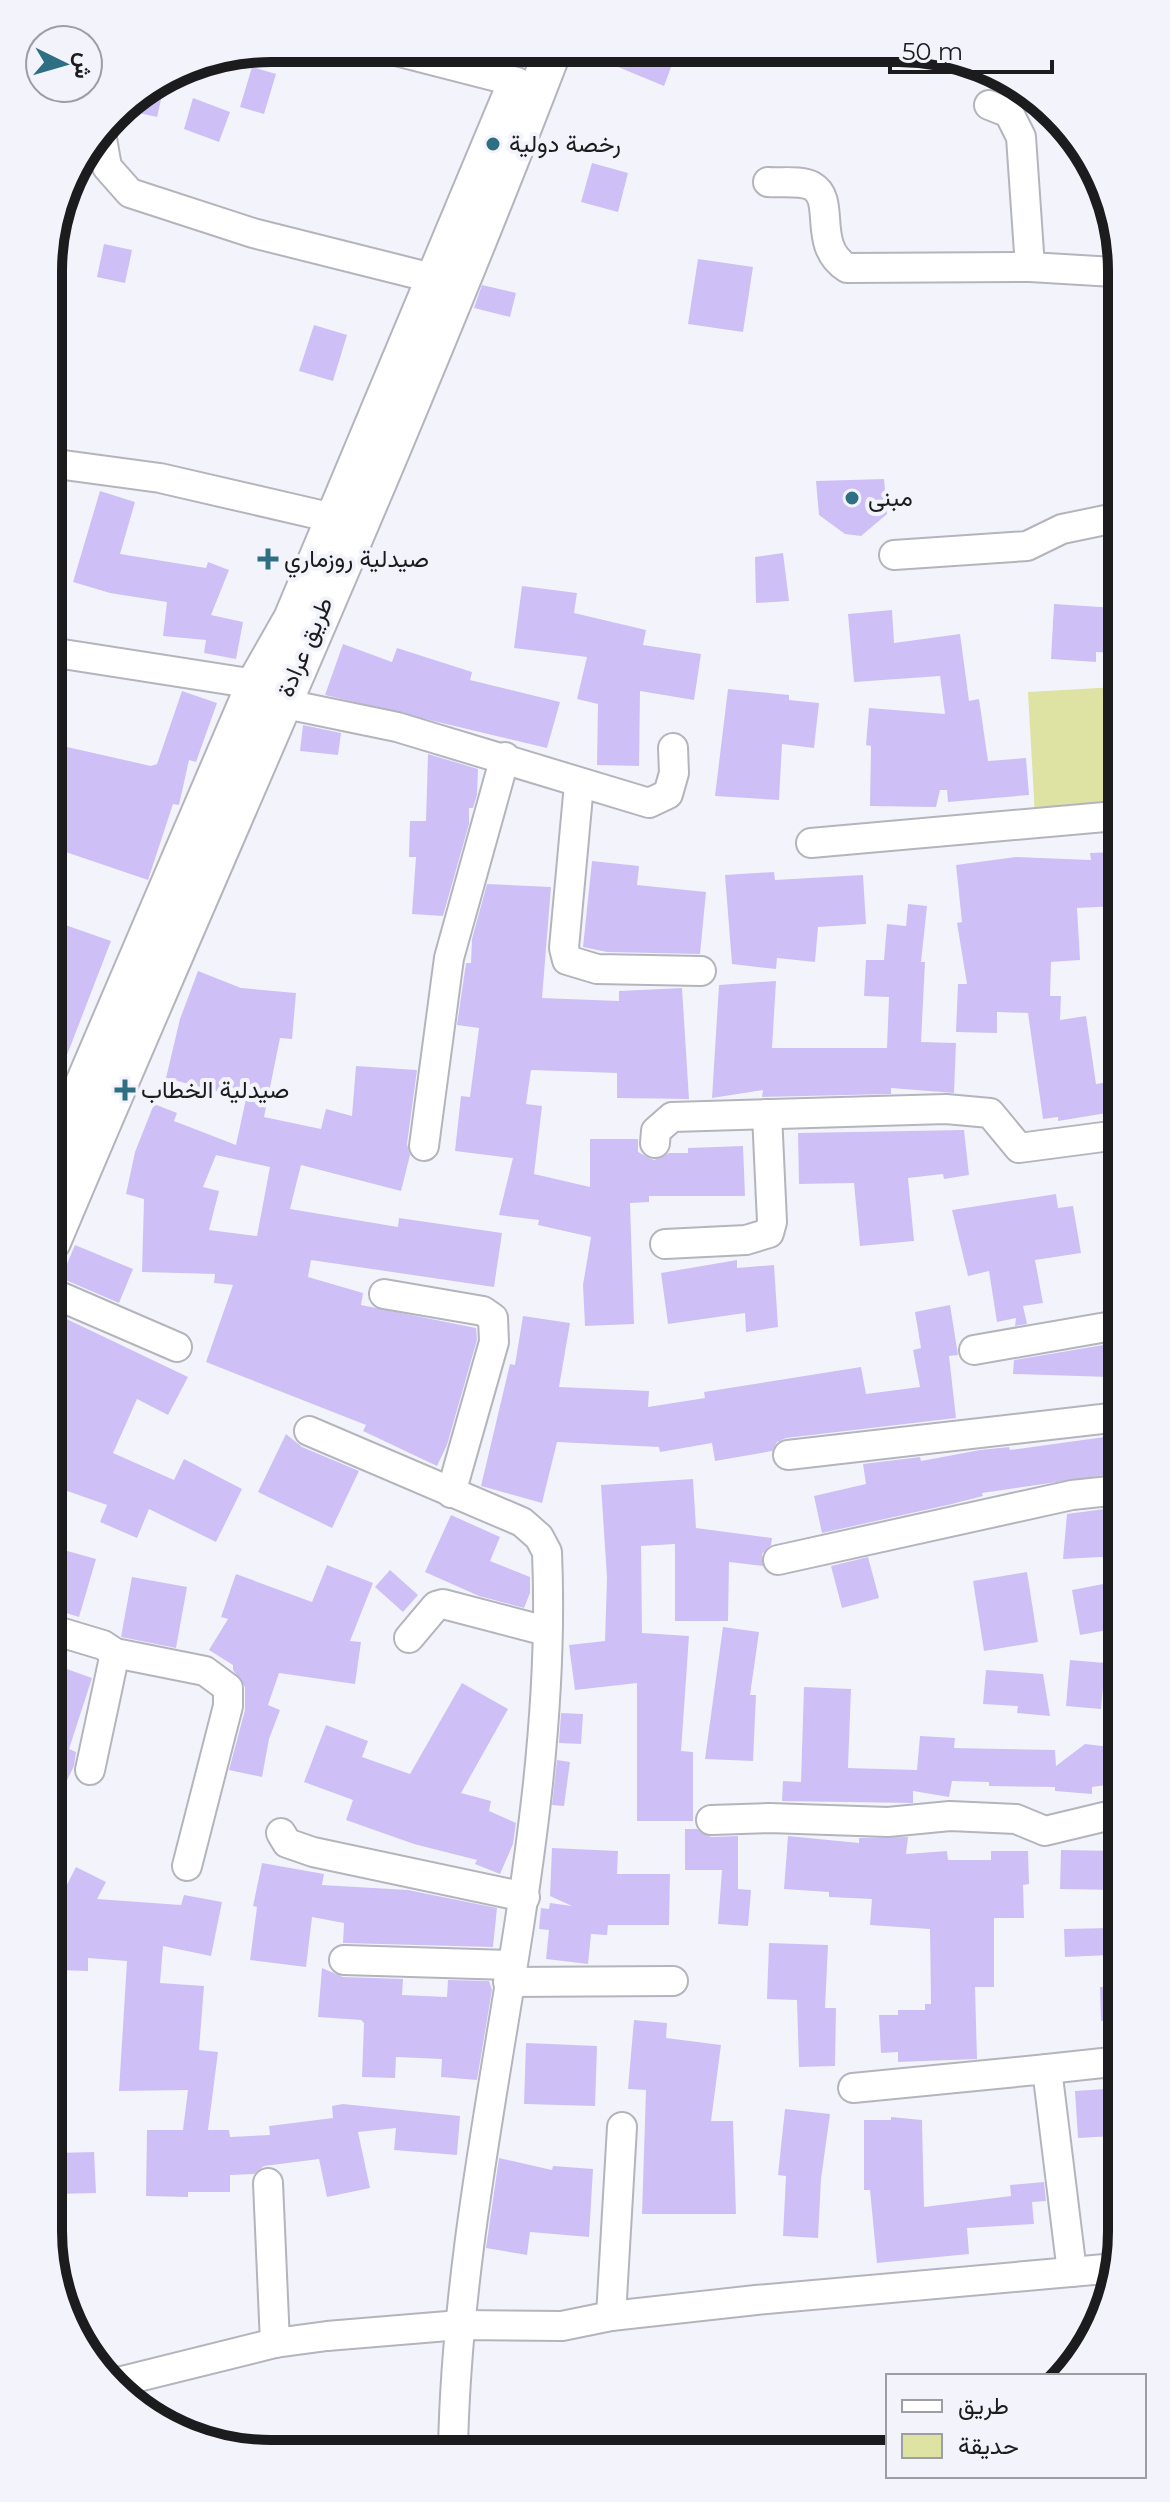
<svg xmlns="http://www.w3.org/2000/svg" width="1170" height="2502" font-family="Montserrat,Vazirmatn,sans-serif">
<style>
.green{fill:#dee3a3}
.building{fill:#cec0f7;fill-rule:evenodd}
.lines{fill:none;stroke-linecap:round;stroke-linejoin:round}
.minor-casing{stroke:#b4b5bc;stroke-width:32}
.major-casing{stroke:#b4b5bc;stroke-width:40}
.minor{stroke:#fff;stroke-width:28}
.major{stroke:#fff;stroke-width:36}
.poi-dot{fill:#2f6f83;stroke:#f3f4fb;stroke-width:3}
.labels{text-anchor:middle;stroke-width:8;stroke-linejoin:round;paint-order:stroke}
.poi-label{font-size:24px;fill:#1c1c1e;stroke:#f3f4fb;text-anchor:start}
.street-label{font-size:24px;fill:#1c1c1e;stroke:#f3f4fb}
.rim{fill:none;stroke:#1c1c1e;stroke-width:10}
</style>
<rect width="100%" height="100%" fill="#f3f4fb"/>
<polygon class="green" points="1116,687 1116,809 1035,816 1028,692"/>
<g class="building">
<polygon points="577,50 677,51 664,86"/>
<polygon points="252,67 276,74 264,114 240,107"/>
<polygon points="166,78 157,117 120,109 124,104"/>
<polygon points="193,98 230,112 219,142 184,129"/>
<polygon points="592,163 628,173 618,212 581,202"/>
<polygon points="104,244 132,250 125,283 97,277"/>
<polygon points="698,259 753,267 743,332 688,324"/>
<polygon points="482,285 516,293 510,317 474,308"/>
<polygon points="314,325 347,335 333,381 299,371"/>
<polygon points="884,479 887,514 861,536 845,534 819,515 816,481"/>
<polygon points="100,491 135,502 120,554 206,568 208,562 229,570 211,615 243,622 236,659 204,653 206,640 163,636 167,602 110,593 73,582"/>
<polygon points="783,553 789,601 756,603 755,557"/>
<polygon points="522,586 577,593 574,613 646,630 643,645 701,654 694,700 640,691 639,766 597,765 598,704 577,699 587,657 514,648"/>
<polygon points="1054,604 1116,608 1116,653 1096,652 1096,662 1051,659"/>
<polygon points="892,610 894,643 960,634 969,701 979,699 988,761 1026,758 1029,795 948,802 947,790 940,790 936,807 870,806 871,746 866,745 869,708 945,714 940,676 854,682 848,614"/>
<polygon points="343,644 392,662 397,648 472,672 470,680 560,702 547,748 325,695"/>
<polygon points="728,689 789,695 789,700 819,703 814,748 782,744 779,800 715,796"/>
<polygon points="182,691 217,703 196,762 189,760 179,805 173,804 148,880 51,847 50,806 67,747 151,766 157,764"/>
<polygon points="303,725 341,733 338,755 300,751"/>
<polygon points="428,754 478,769 477,795 473,808 469,808 469,824 443,916 412,914 416,857 409,857 410,821 426,821"/>
<polygon points="1117,852 1117,906 1077,908 1080,960 1051,962 1050,996 1061,996 1060,1020 1086,1016 1096,1084 1108,1082 1113,1112 1058,1121 1058,1117 1043,1119 1028,1013 997,1012 997,1033 956,1032 958,984 967,984 957,923 962,922 956,865 1016,857 1091,860 1090,853"/>
<polygon points="592,861 639,866 637,885 706,892 700,954 607,952 583,947"/>
<polygon points="774,872 775,880 863,875 866,924 818,927 815,962 777,958 776,969 732,964 725,875"/>
<polygon points="487,884 551,887 542,998 619,1001 619,991 682,988 689,1099 617,1098 617,1073 531,1070 526,1104 542,1106 534,1174 590,1187 590,1139 638,1139 638,1152 654,1160 669,1153 688,1153 688,1148 743,1146 745,1196 649,1196 649,1202 630,1203 634,1324 585,1326 583,1285 591,1237 538,1225 539,1220 499,1215 513,1158 455,1151 461,1096 470,1097 479,1028 457,1025 466,963 471,963 472,939"/>
<polygon points="908,904 927,906 921,962 925,962 921,1042 956,1043 954,1093 891,1088 891,1094 762,1097 763,1090 712,1098 719,985 776,981 772,1048 887,1048 889,997 864,996 866,960 884,960 887,924 906,926"/>
<polygon points="51,920 111,941 67,1055 51,1047"/>
<path d="M198,971L241,988L296,993L292,1039L280,1038L264,1117L321,1129L326,1109L352,1116L356,1066L417,1070L407,1144L410,1155L401,1191L301,1165L290,1209L398,1227L399,1218L502,1233L494,1287L311,1260L308,1277L363,1293L361,1305L476,1328L477,1340L447,1445L437,1466L363,1431L366,1425L206,1362L233,1285L214,1283L215,1274L142,1272L144,1199L126,1194L135,1152L154,1104L177,1113L174,1121L236,1145L246,1099L166,1078L180,1019ZM216,1155L270,1167L257,1236L209,1230L219,1191L203,1187Z"/>
<polygon points="964,1130 969,1175 944,1179 943,1174 908,1178 914,1241 860,1246 854,1183 799,1184 798,1133"/>
<polygon points="1056,1194 1058,1208 1073,1206 1081,1253 1035,1260 1043,1303 1023,1306 1027,1324 1015,1326 1016,1318 997,1322 989,1271 968,1276 952,1210"/>
<polygon points="75,1245 133,1269 119,1303 61,1278"/>
<polygon points="737,1260 737,1268 774,1265 778,1327 746,1332 745,1313 668,1324 661,1273"/>
<polygon points="950,1305 958,1355 949,1356 956,1418 786,1438 777,1442 772,1451 715,1461 712,1443 660,1452 659,1447 557,1442 542,1503 481,1486 510,1364 515,1365 523,1316 570,1323 559,1387 649,1391 648,1407 705,1398 704,1392 861,1367 866,1394 920,1387 913,1350 921,1348 915,1312"/>
<polygon points="54,1313 188,1377 168,1415 137,1399 113,1453 174,1480 184,1459 242,1489 216,1542 149,1509 137,1538 100,1522 107,1505 53,1486 53,1382 67,1353 52,1348"/>
<polygon points="1109,1344 1109,1377 1013,1374 1014,1360"/>
<polygon points="286,1434 302,1447 359,1471 332,1528 258,1492"/>
<polygon points="1119,1435 1119,1473 982,1493 983,1496 952,1504 822,1533 814,1496 866,1484 863,1464 920,1457 921,1461 980,1450 1009,1447 1010,1450"/>
<polygon points="693,1479 696,1528 772,1538 771,1545 762,1554 763,1566 729,1562 728,1621 675,1621 675,1544 641,1546 642,1633 689,1636 681,1751 693,1752 693,1821 637,1821 637,1683 575,1690 569,1645 605,1641 607,1578 601,1485"/>
<polygon points="1119,1507 1119,1556 1063,1559 1067,1514"/>
<polygon points="451,1515 500,1537 490,1561 530,1577 530,1593 524,1608 479,1596 425,1572"/>
<polygon points="53,1547 96,1559 79,1617 53,1609"/>
<polygon points="868,1557 879,1598 842,1608 831,1566"/>
<polygon points="327,1565 373,1583 350,1641 361,1642 355,1684 279,1673 268,1705 280,1710 269,1739 262,1777 229,1770 245,1710 245,1687 233,1670 233,1665 209,1650 228,1619 221,1617 236,1574 312,1602"/>
<polygon points="390,1570 418,1595 403,1612 375,1587"/>
<polygon points="1027,1572 1038,1642 984,1651 973,1581"/>
<polygon points="132,1577 187,1587 176,1648 121,1637"/>
<polygon points="1119,1581 1119,1628 1080,1635 1072,1590"/>
<polygon points="723,1627 759,1632 750,1695 756,1695 753,1761 705,1759"/>
<polygon points="1070,1660 1105,1663 1101,1709 1066,1706"/>
<polygon points="64,1668 92,1678 69,1749 76,1752 74,1766 54,1807 54,1698"/>
<polygon points="986,1670 1043,1674 1050,1716 1017,1713 1018,1706 983,1704"/>
<polygon points="462,1683 508,1709 461,1793 491,1801 489,1811 516,1823 513,1844 500,1874 475,1864 477,1860 414,1844 346,1820 353,1800 304,1782 326,1725 368,1741 362,1757 410,1774"/>
<polygon points="804,1687 851,1689 848,1768 917,1770 920,1736 955,1738 954,1748 1055,1750 1056,1766 1085,1744 1120,1748 1120,1783 1092,1787 1092,1794 1055,1791 1055,1787 989,1786 989,1782 952,1781 949,1797 913,1791 913,1803 782,1801 783,1781 801,1782"/>
<polygon points="561,1713 583,1714 581,1744 559,1743"/>
<polygon points="557,1760 570,1762 564,1806 552,1805"/>
<polygon points="685,1829 697,1829 711,1837 738,1836 738,1889 751,1890 748,1926 718,1924 722,1870 685,1870"/>
<polygon points="788,1836 859,1843 859,1838 908,1837 906,1854 947,1851 948,1860 991,1860 991,1851 1028,1851 1029,1884 1023,1885 1024,1918 994,1918 994,1987 975,1987 977,2059 898,2062 898,2052 881,2053 879,2015 898,2015 898,2010 925,2010 925,2004 931,2004 930,1929 870,1925 872,1899 829,1897 829,1892 784,1889"/>
<polygon points="552,1848 618,1851 617,1874 670,1874 669,1925 608,1925 607,1935 591,1934 588,1964 546,1959 549,1930 539,1929 541,1908 549,1909 550,1903 572,1906 550,1896"/>
<polygon points="1061,1850 1120,1851 1120,1890 1060,1889"/>
<polygon points="262,1863 324,1874 322,1885 408,1890 497,1908 493,1947 343,1943 344,1923 312,1917 306,1967 250,1960 257,1907 253,1906"/>
<polygon points="76,1867 106,1882 97,1899 181,1905 184,1895 222,1902 211,1956 163,1946 160,1983 204,1986 199,2050 218,2052 208,2130 229,2130 230,2137 270,2135 269,2126 333,2118 332,2106 343,2104 460,2116 457,2155 394,2150 396,2128 358,2132 370,2188 327,2197 319,2159 264,2166 254,2174 230,2175 230,2192 188,2192 188,2197 146,2196 147,2130 183,2130 188,2090 119,2091 127,1961 88,1958 88,1971 55,1970 54,1910"/>
<polygon points="1109,1928 1110,1955 1065,1957 1064,1929"/>
<polygon points="769,1943 828,1945 825,2008 836,2008 835,2066 799,2067 797,2000 767,1999"/>
<polygon points="322,1968 343,1977 403,1979 402,1995 447,1997 448,1980 489,1981 492,1990 477,2080 441,2077 442,2059 396,2057 395,2078 362,2077 364,2023 361,2020 318,2017"/>
<polygon points="1121,1986 1121,2020 1101,2021 1100,1987"/>
<polygon points="634,2020 667,2023 666,2038 721,2045 711,2121 733,2121 736,2214 642,2214 646,2090 628,2089"/>
<polygon points="526,2043 597,2046 595,2106 524,2104"/>
<polygon points="1121,2088 1121,2112 1113,2113 1114,2136 1078,2138 1075,2091"/>
<polygon points="785,2109 830,2114 821,2179 818,2238 783,2236 786,2176 778,2175"/>
<polygon points="891,2117 922,2120 924,2207 1011,2196 1010,2185 1044,2182 1046,2201 1032,2202 1034,2224 967,2228 969,2254 877,2263 870,2190 864,2190 864,2120 891,2120"/>
<polygon points="94,2152 96,2193 55,2194 55,2153"/>
<polygon points="499,2158 552,2170 553,2166 593,2169 589,2237 530,2232 527,2255 486,2248"/>
</g>
<g class="lines">
<defs>
<g id="minor">
<polyline points="388,49 517,82"/>
<polyline points="989,105 1009,113 1021,137 1030,267 1114,272"/>
<polyline points="101,133 107,167 130,193 253,233 432,278"/>
<path d="M768,182C781,183 801,180 812,186C837,200 811,245 847,268L1030,267"/>
<polyline points="49,463 160,478 333,518"/>
<polyline points="894,555 1027,546 1062,529 1115,518"/>
<polyline points="50,652 255,684"/>
<polyline points="281,703 397,727 649,803 668,794 674,773 673,748"/>
<polyline points="579,784 564,948 567,960 597,969 701,971"/>
<polyline points="811,843 1116,816"/>
<polyline points="655,1143 656,1131 672,1117 946,1109 990,1113 1019,1148 1118,1135"/>
<polyline points="424,1146 449,958 505,757"/>
<polyline points="665,1244 746,1240 769,1233 772,1222 767,1114"/>
<polyline points="52,1293 177,1347"/>
<polyline points="384,1294 483,1311 493,1318 494,1342 451,1493"/>
<polyline points="974,1350 1118,1325"/>
<path d="M309,1431L522,1522L539,1537L547,1552C560,1854 459,2147 453,2449"/>
<polyline points="788,1455 1119,1417"/>
<polyline points="778,1560 1072,1495 1119,1490"/>
<polyline points="53,1630 103,1645 115,1653 205,1671 228,1688 228,1706 187,1866"/>
<polyline points="409,1638 436,1606 443,1604 546,1631"/>
<polyline points="90,1770 115,1653"/>
<polyline points="711,1820 769,1818 888,1822 950,1816 1016,1819 1045,1831 1120,1813"/>
<polyline points="281,1833 287,1843 313,1852 525,1897"/>
<polyline points="344,1960 510,1965"/>
<polyline points="508,1982 673,1981"/>
<polyline points="1047,2069 1121,2061"/>
<polyline points="853,2088 1047,2069 1072,2272"/>
<polyline points="268,2183 275,2343"/>
<polyline points="611,2316 622,2127"/>
<polyline points="114,2383 275,2343 327,2336 460,2325 562,2326 611,2316 756,2300 1116,2268"/>
</g>
<g id="major">
<polyline points="52,1158 255,684 292,619 513,91"/>
<path d="M52,1242C219,845 399,452 553,50"/>
</g>
</defs>
<use href="#minor" class="minor-casing"/>
<use href="#major" class="major-casing"/>
<use href="#minor" class="minor"/>
<use href="#major" class="major"/>
</g>
<g class="poi-dot">
<circle cx="493" cy="144" r="8"/>
<circle cx="852" cy="498" r="8"/>
<path d="M264 547h8v8h8v8h-8v8h-8v-8h-8v-8h8z"/>
<path d="M121 1078h8v8h8v8h-8v8h-8v-8h-8v-8h8z"/>
</g>
<g class="labels">
<g class="poi-label">
<text x="509" y="152">رخصة دولية</text>
<text x="868" y="506">مبنى</text>
<text x="284" y="567">صيدلية روزماري</text>
<text x="141" y="1098">صيدلية الخطاب</text>
</g>
<g class="street-label">
<text transform="translate(305 647) rotate(-67)" y="8">طريق عرادة</text>
</g>
</g>
<path d="M0 0H1170V2502H0ZM271 62H899A209 209 0 0 1 1108 271V2231A209 209 0 0 1 899 2440H271A209 209 0 0 1 62 2231V271A209 209 0 0 1 271 62Z" fill="#f3f4fb" fill-rule="evenodd"/>
<path class="rim" d="M271 62H899A209 209 0 0 1 1108 271V2231A209 209 0 0 1 899 2440H271A209 209 0 0 1 62 2231V271A209 209 0 0 1 271 62Z"/>
<rect x="886" y="2374" width="260" height="104" fill="#f3f4fb" stroke="#9d9ea3" stroke-width="2"/>
<rect x="902" y="2400" width="40" height="12" fill="#ffffff" stroke="#9d9ea3" stroke-width="2"/>
<text x="958" y="2414" font-size="24" fill="#1c1c1e">طريق</text>
<rect x="902" y="2434" width="40" height="24" fill="#dee3a3" stroke="#9d9ea3" stroke-width="2"/>
<text x="958" y="2454" font-size="24" fill="#1c1c1e">حديقة</text>
<g transform="translate(64 64) rotate(95)"><circle r="38" fill="#f3f4fb" stroke="#9d9ea3" stroke-width="2"/>
<path d="M0-6L14 30L0 20L-14 30Z" fill="#2f6f83"/>
<text y="-12" font-size="22" font-weight="bold" text-anchor="middle" fill="#1c1c1e">ش</text>
</g>
<path d="M890 60v12h162v-12" fill="none" stroke="#1c1c1e" stroke-width="4"/>
<text x="902" y="60" font-size="24" fill="#1c1c1e" stroke="#f3f4fb" stroke-width="6" paint-order="stroke">50 m</text>
</svg>
